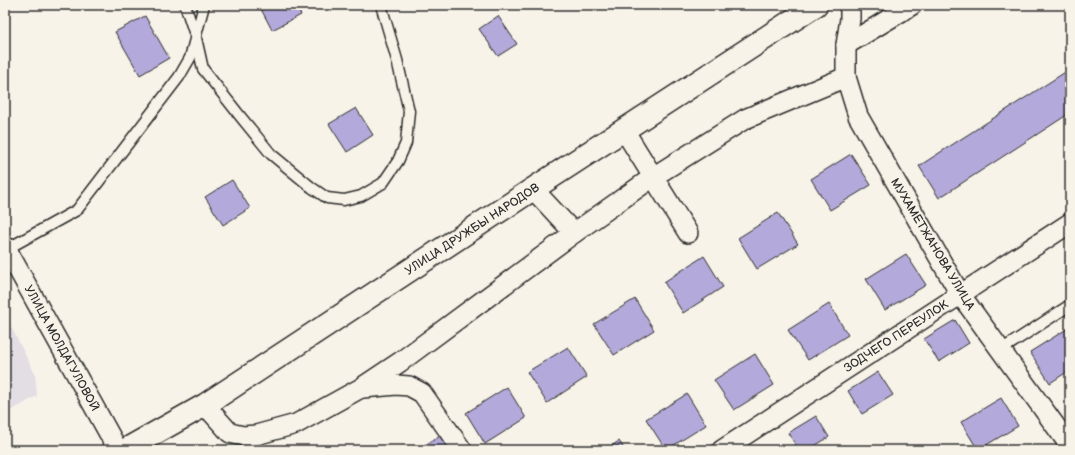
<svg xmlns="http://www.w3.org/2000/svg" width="1075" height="455" font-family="'Balsamiq Sans',sans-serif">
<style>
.built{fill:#e3dde4}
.building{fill:#b3aadb;stroke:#2b2b2b}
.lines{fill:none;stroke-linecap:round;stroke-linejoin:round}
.lane-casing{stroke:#2b2b2b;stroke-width:13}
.street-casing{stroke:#2b2b2b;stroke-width:22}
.secondary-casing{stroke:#2b2b2b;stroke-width:25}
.lane{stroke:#f7f3e8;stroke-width:10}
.street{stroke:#f7f3e8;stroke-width:19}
.secondary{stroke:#f7f3e8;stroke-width:22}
.labels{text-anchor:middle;stroke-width:3;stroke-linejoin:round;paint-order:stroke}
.street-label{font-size:12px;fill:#2b2b2b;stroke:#f7f3e8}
</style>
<rect width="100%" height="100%" fill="#f7f3e8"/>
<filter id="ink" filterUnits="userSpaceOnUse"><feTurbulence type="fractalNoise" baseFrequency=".025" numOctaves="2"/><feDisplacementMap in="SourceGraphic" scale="8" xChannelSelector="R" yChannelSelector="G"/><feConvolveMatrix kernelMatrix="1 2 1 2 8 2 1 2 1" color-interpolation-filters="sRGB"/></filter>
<g filter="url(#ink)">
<polygon class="built" points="5,315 35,374 37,396 5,414"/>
<g class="building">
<polygon points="269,5 296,5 301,15 272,30 261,9"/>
<polygon points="145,16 169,58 140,75 115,32"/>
<polygon points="498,16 517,44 498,56 479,29"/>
<polygon points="1070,69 1070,113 939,198 919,166"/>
<polygon points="356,108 373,135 347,152 329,124"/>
<polygon points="851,154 871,185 830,210 811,179"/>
<polygon points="232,180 250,208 223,225 205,197"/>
<polygon points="778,213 798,244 757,269 738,238"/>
<polygon points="906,254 926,285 885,310 866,279"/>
<polygon points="704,256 723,287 683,313 664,282"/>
<polygon points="635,299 654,330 614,355 594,324"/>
<polygon points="829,304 848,335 808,360 788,330"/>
<polygon points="955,320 969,343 939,362 924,339"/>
<polygon points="1070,327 1070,370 1050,383 1030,352"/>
<polygon points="568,347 587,377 547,403 527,372"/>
<polygon points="755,354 774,385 734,410 714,380"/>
<polygon points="878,372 893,395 862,414 848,391"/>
<polygon points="507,387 526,418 485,444 466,413"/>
<polygon points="687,394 706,425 666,450 646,419"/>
<polygon points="1001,398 1018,426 978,450 961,422"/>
<polygon points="816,416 829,437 808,450 799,450 788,433"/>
<polygon points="442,435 451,450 425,450 423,446"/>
<polygon points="619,441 625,450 605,450"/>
</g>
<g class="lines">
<defs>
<g id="lane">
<polyline points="185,5 196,38 203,69 240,116 271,154 311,187 327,198 344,200 361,196 383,183 398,161 406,143 409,111 397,60 381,5"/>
<polyline points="5,250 77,210 179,77 190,58 204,5"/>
<polyline points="1001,350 1070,305"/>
</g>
<g id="street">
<polyline points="848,5 850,9 850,19 846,45 846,77 858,116 960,294 1070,446"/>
<polyline points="846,45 912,5"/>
<polyline points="624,130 688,233"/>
<polyline points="533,189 574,233"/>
<polyline points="5,246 118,450"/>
<polyline points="363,388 396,385 409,386 422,393 462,450"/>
<polyline points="205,405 230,433 243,436 256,435 296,424 361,388 400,362 574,233 653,177 745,119 846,77"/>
<polyline points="722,450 1070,223"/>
</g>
<polyline id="secondary" points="125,450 205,405 533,189 816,5"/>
</defs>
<use href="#lane" class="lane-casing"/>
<use href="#street" class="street-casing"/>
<use href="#secondary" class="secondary-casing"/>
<use href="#lane" class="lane"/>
<use href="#street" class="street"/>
<use href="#secondary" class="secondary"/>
</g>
</g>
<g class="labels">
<g class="street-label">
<text transform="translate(472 229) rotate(-33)" y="4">УЛИЦА ДРУЖБЫ НАРОДОВ</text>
<text transform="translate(933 244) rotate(59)" y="4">МУХАМЕТЖАНОВА УЛИЦА</text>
<text transform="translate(896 336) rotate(-33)" y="4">ЗОДЧЕГО ПЕРЕУЛОК</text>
<text transform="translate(62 348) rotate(61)" y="4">УЛИЦА МОЛДАГУЛОВОЙ</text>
</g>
</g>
<rect width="1075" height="455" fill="none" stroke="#f7f3e8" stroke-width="20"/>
<rect x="10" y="10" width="1055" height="435" fill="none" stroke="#2b2b2b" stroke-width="1.5" filter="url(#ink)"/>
</svg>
